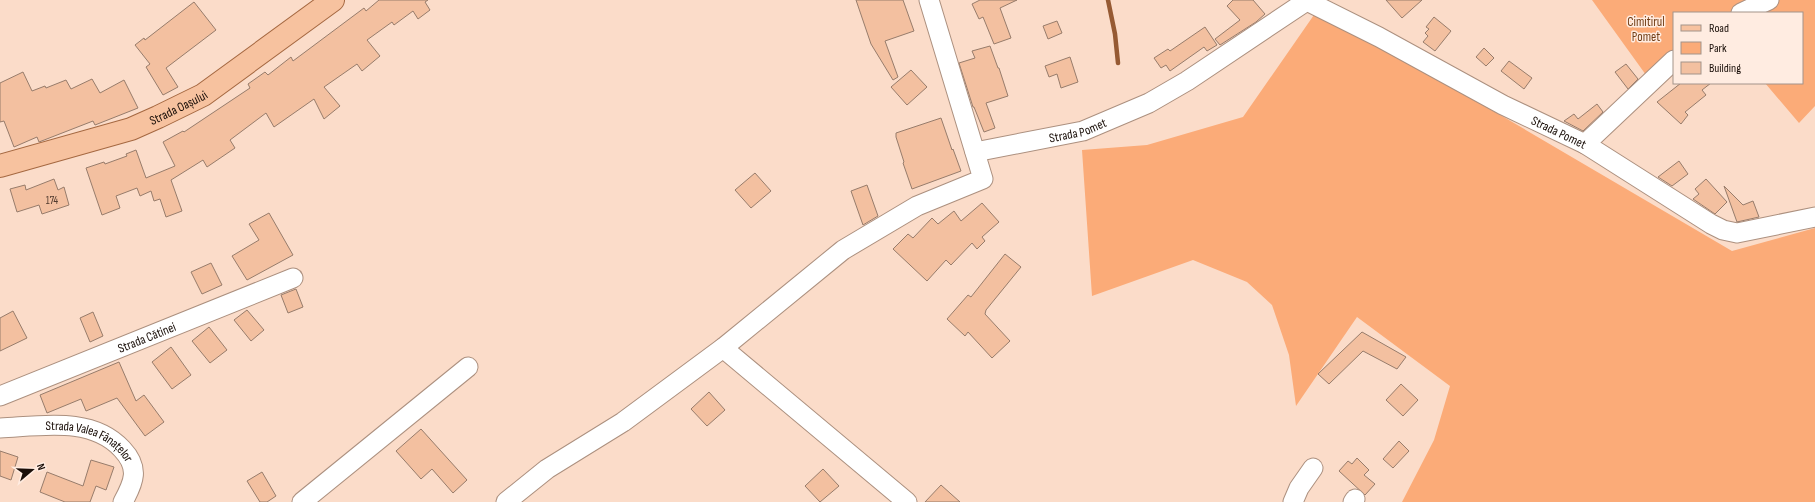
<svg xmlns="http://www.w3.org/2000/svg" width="1815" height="502" font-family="'Sofia Sans Condensed',sans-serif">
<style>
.green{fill:#fbab78}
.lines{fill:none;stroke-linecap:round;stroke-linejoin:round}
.stream{stroke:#965a33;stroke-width:4.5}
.building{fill:#f3c0a0;stroke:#977c6b}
.minor-casing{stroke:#ac907f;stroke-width:21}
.major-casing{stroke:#a56841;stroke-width:24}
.minor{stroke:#fff;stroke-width:19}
.major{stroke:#f7c29f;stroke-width:22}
.labels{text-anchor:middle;stroke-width:3;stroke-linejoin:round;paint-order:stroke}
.number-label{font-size:11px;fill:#503a2e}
.park-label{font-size:13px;fill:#713c14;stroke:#ffece1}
.street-label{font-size:13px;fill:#190e08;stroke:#ffece1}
</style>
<rect width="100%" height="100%" fill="#fbdcc9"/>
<g class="green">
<polygon points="1592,0 1815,0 1815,106 1799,123 1765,83 1802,83 1802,13 1674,13 1674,55 1646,75"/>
<polygon points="1316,12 1502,116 1732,251 1815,228 1815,502 1402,502 1434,440 1450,386 1357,317 1296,406 1289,355 1272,305 1247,282 1193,260 1092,296 1082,150 1147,145 1243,117"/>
</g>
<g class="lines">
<polyline class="stream" points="1108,0 1115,34 1118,63"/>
</g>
<g class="building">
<polygon points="379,0 428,0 425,2 430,10 418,19 413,11 394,25 392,22 367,40 380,56 362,71 357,64 324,87 340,106 324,119 314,99 274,127 266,113 230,140 235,148 207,167 203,160 171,180 182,211 166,217 160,199 154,201 151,191 140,196 137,188 116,196 120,208 102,215 86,168 104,162 105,164 127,156 126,154 136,150 146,178 175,166 163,142 183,131 184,132 250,88 248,84 265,72 268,75 291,57 293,61 364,8 366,11"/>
<polygon points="856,0 903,0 914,31 885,41 898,77 893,80 871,44"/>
<polygon points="980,0 1017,0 1000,8 1011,38 994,44 983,17 979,19 972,4"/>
<polygon points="1233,0 1253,0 1265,14 1256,22 1220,45 1215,39 1240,20 1227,6"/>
<polygon points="1386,0 1422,0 1402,18"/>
<polygon points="194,2 216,30 166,68 178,87 163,95 146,67 150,64 135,45 144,38 145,40"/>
<polygon points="1434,17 1451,31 1435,51 1423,42 1428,36 1425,33 1429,29 1426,27"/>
<polygon points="1057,21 1062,33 1048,39 1043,26"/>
<polygon points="1205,27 1217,45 1207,51 1204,47 1170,71 1166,65 1161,68 1154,58 1168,49 1170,51"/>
<polygon points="990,46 998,68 999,68 1008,96 986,103 995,128 984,132 974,107 973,107 959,63 975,58 972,51"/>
<polygon points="1484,48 1494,58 1486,66 1476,57"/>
<polygon points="1070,57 1078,82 1061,88 1057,74 1049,77 1045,66"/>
<polygon points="1509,61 1532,78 1524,89 1501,71"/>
<polygon points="1626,64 1638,79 1628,89 1615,72"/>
<polygon points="911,70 927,87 907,105 891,87"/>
<polygon points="23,72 32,91 45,86 46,88 66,80 71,89 92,79 100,93 124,80 138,108 95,125 93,121 39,142 37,137 14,147 4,121 0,122 0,83"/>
<polygon points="1681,83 1711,83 1702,90 1706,95 1685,112 1688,115 1681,124 1657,102"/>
<polygon points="1597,104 1603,112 1583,131 1564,121 1574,114 1578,119"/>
<polygon points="941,118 952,150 953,149 961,171 912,189 903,163 904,162 896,137 896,133"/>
<polygon points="1679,161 1688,174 1672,186 1658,177"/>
<polygon points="755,173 771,191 751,208 735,190"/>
<polygon points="54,179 58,190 64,187 69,205 42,214 39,205 17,212 10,189 25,185 26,190"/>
<polygon points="1706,179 1727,202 1715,214 1693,199 1699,194 1695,189"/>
<polygon points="867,185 878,216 863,225 851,191"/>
<polygon points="1724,186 1743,205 1753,201 1759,217 1737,222"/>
<polygon points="982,203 999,222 982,237 985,241 977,249 972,243 951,265 946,260 927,281 893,249 908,234 913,238 932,218 938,224 954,211 961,221"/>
<polygon points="269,213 293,255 247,280 232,256 259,240 249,224"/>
<polygon points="1005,254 1021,267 986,310 985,314 1010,341 992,358 968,332 965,336 947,319 968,295 971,297"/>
<polygon points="211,263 222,285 202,294 191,272"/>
<polygon points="296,289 303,307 288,313 281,295"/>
<polygon points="247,310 264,330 251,341 234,320"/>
<polygon points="13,311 27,338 0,351 0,318"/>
<polygon points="93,312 103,336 90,342 80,318"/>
<polygon points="209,327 227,350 210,363 192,341"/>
<polygon points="1362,332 1406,357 1397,369 1363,351 1329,384 1318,374"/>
<polygon points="171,347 191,375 172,389 152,362"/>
<polygon points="119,362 136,401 144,395 164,422 145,436 117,398 86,411 81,399 47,413 40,395"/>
<polygon points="1401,384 1418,400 1403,416 1386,400"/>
<polygon points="709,392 725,410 707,426 691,409"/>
<polygon points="421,429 467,480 453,493 432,469 421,479 396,451"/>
<polygon points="1399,441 1409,451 1393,468 1383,459"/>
<polygon points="0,451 18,457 11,480 0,476"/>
<polygon points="1357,458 1369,470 1364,475 1375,484 1365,495 1339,471 1348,461 1352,464"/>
<polygon points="91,460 114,467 106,490 96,486 90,502 65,502 40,492 47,472 83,486"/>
<polygon points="823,469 839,486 820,502 805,486"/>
<polygon points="262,472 276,496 267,502 260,502 247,481"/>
<polygon points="941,485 960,502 925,502"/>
</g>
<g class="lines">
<defs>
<g id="minor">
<path id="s1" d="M1307,1L1379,37L1503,105L1585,144L1711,224L1723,230L1737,233L1815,217"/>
<polyline points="1741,13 1769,0"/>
<polyline points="1585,144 1674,60"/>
<path id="s2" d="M975,152L1083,131L1149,103L1187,81L1308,0"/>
<polyline points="723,348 907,502"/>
<path id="s3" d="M0,396L293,278"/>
<path id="s4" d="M0,428C41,426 92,416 122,449C140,468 134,482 123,502"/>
<polyline points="302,502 468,367"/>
<polyline points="506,502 547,469 623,422 723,348 843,250 917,206 983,179 929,0"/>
<polyline points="1293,502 1299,488 1313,468"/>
<polyline points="1353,502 1355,499"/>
</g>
<g id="major">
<path id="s5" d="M0,166L131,129L158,117L203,95L333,0"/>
</g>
</defs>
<use href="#minor" class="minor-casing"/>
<use href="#major" class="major-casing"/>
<use href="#minor" class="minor"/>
<use href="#major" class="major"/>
</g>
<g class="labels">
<g class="number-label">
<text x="52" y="204">174</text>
</g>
<g class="park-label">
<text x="1646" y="26">Cimitirul<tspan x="1646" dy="15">Pomet</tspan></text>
</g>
<g class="street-label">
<text dy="5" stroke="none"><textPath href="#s5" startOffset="188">Strada Oașului</textPath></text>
<text dy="5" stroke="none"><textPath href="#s2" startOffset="105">Strada Pomet</textPath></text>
<text dy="5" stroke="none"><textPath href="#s1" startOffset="284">Strada Pomet</textPath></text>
<text dy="5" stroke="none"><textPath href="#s3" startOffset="158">Strada Cătinei</textPath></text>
<text dy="5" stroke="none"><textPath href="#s4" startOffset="94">Strada Valea Fânațelor</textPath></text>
</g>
</g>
<rect x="1673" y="12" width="130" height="72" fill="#ffece1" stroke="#a3938a"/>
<rect x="1681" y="25" width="20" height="6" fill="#f7c29f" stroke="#a3938a"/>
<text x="1709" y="32" font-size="12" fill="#190e08">Road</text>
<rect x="1681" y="42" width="20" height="12" fill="#fbab78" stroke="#a3938a"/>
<text x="1709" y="52" font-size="12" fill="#190e08">Park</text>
<rect x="1681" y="62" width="20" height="12" fill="#f3c0a0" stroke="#a3938a"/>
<text x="1709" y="72" font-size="12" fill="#190e08">Building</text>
<g transform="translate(32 470) rotate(71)" stroke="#ffece1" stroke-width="3" paint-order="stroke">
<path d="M0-3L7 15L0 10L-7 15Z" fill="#190e08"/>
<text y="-6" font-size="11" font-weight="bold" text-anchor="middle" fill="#190e08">N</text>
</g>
</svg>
